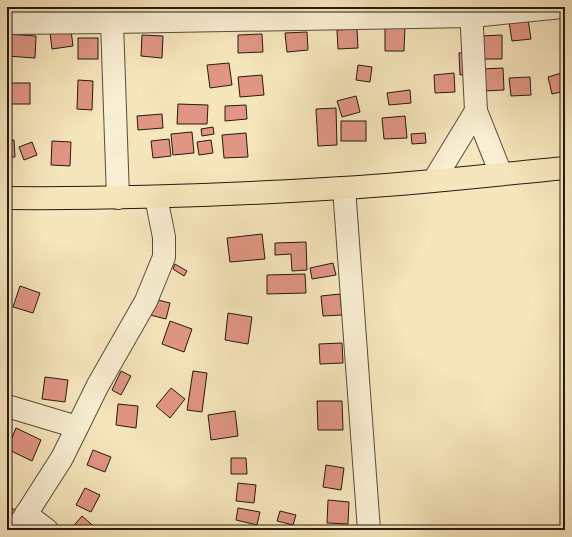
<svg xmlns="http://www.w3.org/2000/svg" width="572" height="537" font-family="'Sorts Mill Goudy',serif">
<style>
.building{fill:#e19684;stroke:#251a10}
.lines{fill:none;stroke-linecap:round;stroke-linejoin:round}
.minor-casing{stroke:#594d3b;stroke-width:24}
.major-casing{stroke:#251a10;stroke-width:24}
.minor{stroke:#f9efd3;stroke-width:22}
.major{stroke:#f6e6bc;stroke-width:22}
</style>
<rect width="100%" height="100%" fill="#f6e6bc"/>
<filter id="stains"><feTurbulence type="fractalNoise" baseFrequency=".005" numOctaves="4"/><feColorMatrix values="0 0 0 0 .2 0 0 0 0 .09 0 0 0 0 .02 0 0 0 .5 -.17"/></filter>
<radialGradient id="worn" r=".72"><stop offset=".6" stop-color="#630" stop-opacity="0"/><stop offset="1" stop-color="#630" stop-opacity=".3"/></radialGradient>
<g class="building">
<polygon points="42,7 67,7 68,10 46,18"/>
<polygon points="139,7 157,7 157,11 139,13"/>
<polygon points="240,7 265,7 265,9 240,10"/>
<polygon points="528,19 531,39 512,41 509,22"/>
<polygon points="385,26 405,26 404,51 385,51"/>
<polygon points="357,29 358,48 338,49 337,30"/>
<polygon points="71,30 73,46 52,49 50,33"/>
<polygon points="307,32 308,50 287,52 285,33"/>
<polygon points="7,34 36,36 35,58 7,56"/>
<polygon points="262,34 263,52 238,53 238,35"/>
<polygon points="142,35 163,36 162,58 141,56"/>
<polygon points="502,35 502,59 482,59 481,36"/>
<rect x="78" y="38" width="20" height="21"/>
<polygon points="469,52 470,74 460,75 459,53"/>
<polygon points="229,63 232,85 210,88 207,65"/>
<polygon points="358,65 372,67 370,82 356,80"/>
<polygon points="503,68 504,90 483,91 481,69"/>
<polygon points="565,72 565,91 552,94 548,77"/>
<polygon points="454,73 455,92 435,93 434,75"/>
<polygon points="262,75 264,95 240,97 238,77"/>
<polygon points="530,77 531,95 511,96 509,78"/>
<polygon points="78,80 93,81 92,110 77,109"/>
<rect x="7" y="83" width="23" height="21"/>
<polygon points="410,90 411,103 389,105 387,93"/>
<polygon points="356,96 360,112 342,117 337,101"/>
<polygon points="178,104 208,105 207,124 177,124"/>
<polygon points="246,105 247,119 225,121 225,106"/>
<polygon points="336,108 337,145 318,146 316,109"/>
<polygon points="162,114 163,128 138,130 137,116"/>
<polygon points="405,116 407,138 384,139 382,118"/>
<rect x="341" y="121" width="25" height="20"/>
<polygon points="213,127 214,134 202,136 201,129"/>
<polygon points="192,132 194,153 173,155 171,134"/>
<polygon points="246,133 248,157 224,158 222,135"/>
<polygon points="425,133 426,143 412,144 411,134"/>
<polygon points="169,139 171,156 153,158 151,141"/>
<polygon points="7,140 14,140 15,157 7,157"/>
<polygon points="211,140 213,153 199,155 197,142"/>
<polygon points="52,141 71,142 70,166 51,165"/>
<polygon points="32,142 37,155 24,160 19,147"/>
<polygon points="262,234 265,259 230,262 227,238"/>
<polygon points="306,242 307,270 292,271 291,254 275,255 275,243"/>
<polygon points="333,263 336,275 312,279 310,268"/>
<polygon points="175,264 187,271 184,276 173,269"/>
<polygon points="305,274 306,293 267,294 267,275"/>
<polygon points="20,286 40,293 33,313 13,307"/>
<polygon points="340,294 342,315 323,316 321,296"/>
<polygon points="154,299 170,303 166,319 150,315"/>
<polygon points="228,313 252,317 248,344 225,340"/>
<polygon points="170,321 192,329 184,352 162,344"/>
<polygon points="342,343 343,363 320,364 319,344"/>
<polygon points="121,371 131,376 121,395 112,390"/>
<polygon points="193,371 207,373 202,412 187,410"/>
<polygon points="45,377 68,380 65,402 42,399"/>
<polygon points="171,388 185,399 170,418 156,406"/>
<polygon points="317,401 342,401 343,430 318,430"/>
<polygon points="118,404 138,406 136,428 116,425"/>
<polygon points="235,411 238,436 211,440 208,415"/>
<polygon points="16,428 41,440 32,461 7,449"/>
<polygon points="93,450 111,457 105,472 87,465"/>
<polygon points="231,458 246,458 247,474 231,474"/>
<polygon points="326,465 344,468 341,490 323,487"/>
<polygon points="238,483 256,485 254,503 236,501"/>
<polygon points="85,488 100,495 91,512 76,505"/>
<polygon points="328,500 349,502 348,524 327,523"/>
<polygon points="7,505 16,511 7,524"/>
<polygon points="238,508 260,512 257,525 236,520"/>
<polygon points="280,511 296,515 293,525 277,521"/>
<polygon points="82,516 98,530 70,530"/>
</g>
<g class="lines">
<defs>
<g id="minor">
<polyline points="471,7 476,111 501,174"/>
<polyline points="112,22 118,198"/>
<polyline points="7,23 112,22 473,16 562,7"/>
<polyline points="434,180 476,111"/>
<polyline points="344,188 369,530"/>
<polyline points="7,406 77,427"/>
<polyline points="26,514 47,530"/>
<polyline points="16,530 62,458 98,385 146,301 164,257 164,237 156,197"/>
</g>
<path id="major" d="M7,198C119,199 231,195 342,188C417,184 491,175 565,168"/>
</defs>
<use href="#minor" class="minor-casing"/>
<use href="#major" class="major-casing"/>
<use href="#minor" class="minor"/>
<use href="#major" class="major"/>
</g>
<rect width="572" height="537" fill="none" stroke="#f6e6bc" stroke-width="24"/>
<rect x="8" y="8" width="556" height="521" fill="none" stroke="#251a10" stroke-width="2"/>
<rect x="12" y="12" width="548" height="513" fill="none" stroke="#251a10"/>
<rect width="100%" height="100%" filter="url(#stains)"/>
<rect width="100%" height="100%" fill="url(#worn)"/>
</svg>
